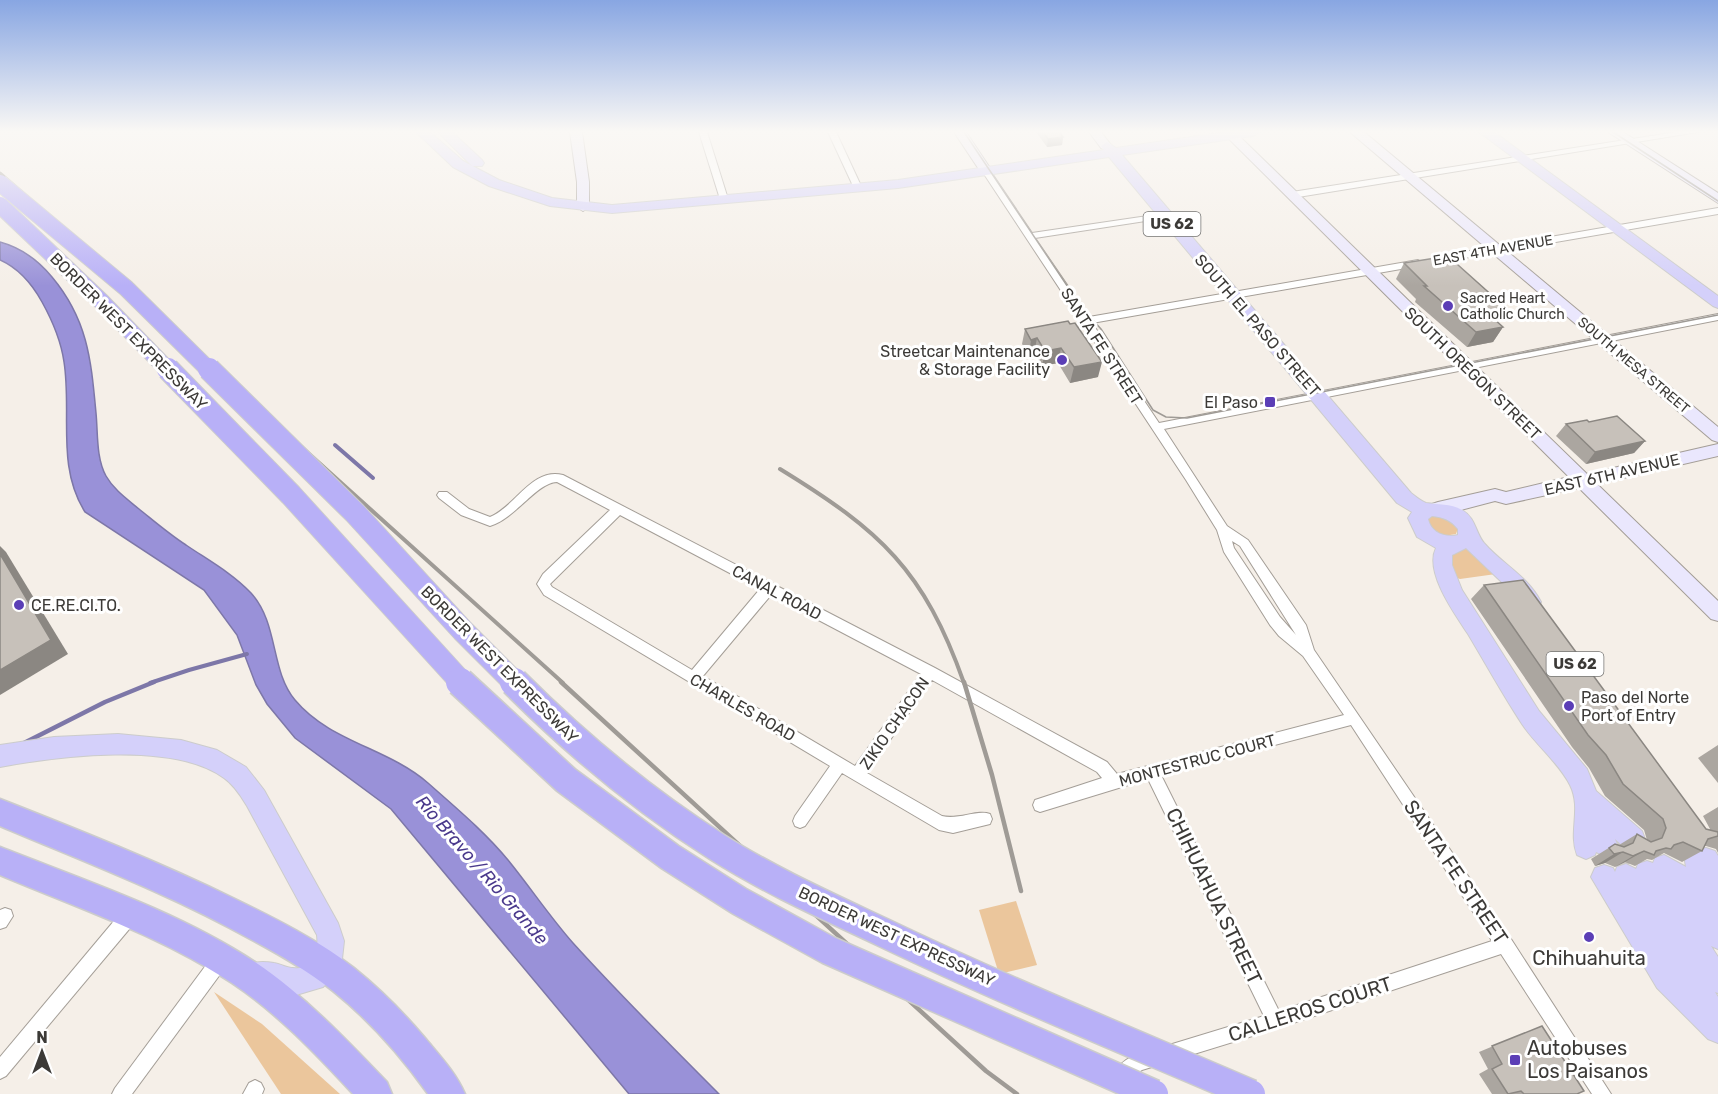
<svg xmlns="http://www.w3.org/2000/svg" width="1718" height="1094" font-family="Rubik,sans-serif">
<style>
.green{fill:#ebc69c}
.water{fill:#9991d8;stroke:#7d77a8;stroke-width:1.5}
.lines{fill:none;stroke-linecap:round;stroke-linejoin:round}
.stream-far1{stroke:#7d77a8;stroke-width:4}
.stream{stroke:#7d77a8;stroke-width:4.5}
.primary-tunnel{stroke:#d0cbc5;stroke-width:25;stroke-dasharray:25 13;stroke-linecap:butt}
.street-casing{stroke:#a49e97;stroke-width:2}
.secondary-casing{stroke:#a49e97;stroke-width:2}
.primary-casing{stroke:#cccccb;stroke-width:2}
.highway-casing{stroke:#cccccb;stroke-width:3}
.street{fill:#fff;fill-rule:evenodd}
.secondary{fill:#eae7fd;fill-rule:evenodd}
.primary{fill:#d4d0fa;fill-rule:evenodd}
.highway{fill:#b8b0f7;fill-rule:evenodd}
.tram{stroke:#9f9b96;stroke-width:1.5}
.rail-far2{stroke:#9f9b96;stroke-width:3}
.rail-far1{stroke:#9f9b96;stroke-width:4}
.rail{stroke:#9f9b96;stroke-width:4.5}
.highway-bridge-far2-casing{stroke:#cccccb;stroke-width:18;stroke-linecap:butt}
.highway-bridge-far1-casing{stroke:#cccccb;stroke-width:24;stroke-linecap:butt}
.highway-bridge-casing{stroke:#cccccb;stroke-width:31;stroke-linecap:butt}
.highway-bridge-far2{stroke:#b8b0f7;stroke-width:16}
.highway-bridge-far1{stroke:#b8b0f7;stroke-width:22}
.highway-bridge{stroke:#b8b0f7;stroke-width:28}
.wall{fill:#aba6a0}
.shaded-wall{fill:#8b8782}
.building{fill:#c7c1ba;stroke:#8b8782;stroke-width:1.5}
.poi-dot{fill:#5b3eb6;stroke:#fff;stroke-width:2}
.labels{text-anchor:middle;stroke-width:6;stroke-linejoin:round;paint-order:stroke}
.far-street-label{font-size:14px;fill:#3c3a37;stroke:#fff}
.far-poi-label{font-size:14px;fill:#3c3a37;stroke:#fff;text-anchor:start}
.shield{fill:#fff;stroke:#767573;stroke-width:1.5}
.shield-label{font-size:15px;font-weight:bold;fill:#3c3a37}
.street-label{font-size:16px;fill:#3c3a37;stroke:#fff}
.poi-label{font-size:16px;fill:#3c3a37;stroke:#fff;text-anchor:end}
.water-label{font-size:18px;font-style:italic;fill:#4a398c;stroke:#fff}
.near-street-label{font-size:20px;fill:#3c3a37;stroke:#fff}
.near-poi-label{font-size:20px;fill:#3c3a37;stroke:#fff}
</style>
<rect width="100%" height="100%" fill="#f5efe8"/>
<g class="green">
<polygon points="1434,515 1449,518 1458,528 1456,534 1444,536 1430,529 1428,519"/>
<polygon points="1466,549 1472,551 1496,574 1460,579 1454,577 1449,555 1459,550"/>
<polygon points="1016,901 1037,965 999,974 979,910"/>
<polygon points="214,992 262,1024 340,1094 281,1094"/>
</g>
<path class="water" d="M0,242C22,248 38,260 52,277C88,320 91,360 96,413C98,433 96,458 106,476C114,490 127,499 139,509C154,521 169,534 186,545C208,560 232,573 251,593C279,624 270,670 295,700C330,742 388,748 428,783C455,807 485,832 508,860C530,887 550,917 573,943C620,995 670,1045 719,1094H629L391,809L295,738L267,704L256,685L237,635L204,590L85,512C56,466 72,413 64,362C61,341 52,320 42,302C32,284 18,268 0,260Z"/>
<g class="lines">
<g class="stream-far1">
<polyline points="335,445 373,478"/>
<polyline points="150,683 189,670 247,654"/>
</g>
<polyline class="stream" points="24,743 105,702 154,682"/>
<polyline class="primary-tunnel" points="1617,842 1636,873"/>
<defs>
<g id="street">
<polygon points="699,132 707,132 728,199 727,201 720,199"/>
<polygon points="828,132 836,132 862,188 861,190 854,188"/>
<polygon points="1677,132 1698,132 1292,198 1288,195 1292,192"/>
<path d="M983,169H989L1032,233L1168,213L1169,215L1165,218L1035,238L1089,317L1418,260L1423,263L1418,266L1092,323L1159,423L1718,314V320L1164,429L1227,526L1248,540L1306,625L1314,650L1511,939L1611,1094H1592L1501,954L1275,1029L1142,1070C1134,1074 1129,1083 1120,1087L1114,1084L1111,1078C1116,1067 1123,1061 1133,1056L1264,1016L1148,779L1040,812L1035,810L1033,805L1035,800L1102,778L1097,772L932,680L867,773L942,816C959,820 978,809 990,814L992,819L990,824L953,833L939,830L842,773L805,826L800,828L795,826L793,821L795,816L830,766L544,595L537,584L543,574L610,510L557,482C536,483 516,518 490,526L461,515L439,498L437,495L439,492H447L469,509L490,517C515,507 532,467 563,475L935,668L1107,762L1117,774L1344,715L1303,656L1279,636L1270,625L1224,552L1217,530L1186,480L982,171ZM620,515L760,589L692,670L552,587L550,584ZM1232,541L1240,546L1296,635L1280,617L1234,548ZM771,595L921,674L855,766L703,676ZM1351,725L1492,941L1279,1011L1161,775Z"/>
<polygon points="1718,208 1718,214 1435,263 1430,260 1435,257"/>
<polygon points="130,907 136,909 138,915 136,921 6,1076 0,1079 0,1057 124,909"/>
<polygon points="5,908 11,910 13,916 6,927 0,929 0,910"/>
<polygon points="221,951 227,953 229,959 227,965 132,1094 112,1094 115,1088 215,953"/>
<polygon points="255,1080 261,1083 264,1089 262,1094 243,1094 249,1083"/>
</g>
<g id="secondary">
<polygon points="570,132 582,132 589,182 589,207 583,211 577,207 577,182"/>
<polygon points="954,132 966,132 992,171 990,174 982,174"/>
<polygon points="1089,132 1101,132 1111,145 1105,149 1101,148"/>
<polygon points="1222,132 1235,132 1587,474 1718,444 1718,456 1597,484 1718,601 1718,621 1711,619 1579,488 1506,504 1495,501 1438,516 1432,514 1429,509 1432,504 1438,502 1495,489 1506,492 1569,477"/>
<polygon points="1350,132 1364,132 1718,427 1718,442 1712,440"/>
<polygon points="1608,132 1623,132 1718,193 1718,203"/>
</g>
<g id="primary">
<path d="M416,132H430L463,161L499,180L552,198L612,205L898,180L1104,150L1101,146L1107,142L1116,148L1225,132H1259L1253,136L1122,155L1411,493C1415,496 1421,501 1426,503C1438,505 1450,503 1462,510C1476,518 1475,532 1484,543C1502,564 1528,576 1541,602L1538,608L1531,610L1524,608L1510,590L1466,548L1452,555V565L1462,590L1539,711L1587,769L1596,791L1642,831L1645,839L1642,847L1633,851L1624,847L1615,839L1617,844L1614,852L1605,856L1596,852L1595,855L1586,859L1577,855C1568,832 1582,809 1570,785C1559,763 1536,745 1522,724C1503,695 1486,664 1468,634C1455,614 1424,572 1436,548L1417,537L1408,518L1412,512L1397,503L1109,157L898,188L612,213L550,206L489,186L453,167ZM1432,516C1443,517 1451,520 1458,529V535C1445,538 1431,533 1428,519Z"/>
<polygon points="438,132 452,132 482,160 484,163 482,166 472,166"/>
<polygon points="1479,132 1494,132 1718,296 1718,308 1713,306"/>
<path d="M118,734L181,740L217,750L246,767L264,790L338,923L344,941L342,959L335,975L323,987L296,995L275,990L250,989L241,985L237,976L241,967C251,962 262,961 274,963C281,964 287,968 293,968C313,971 319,951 317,935L247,806C241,796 234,785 224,778C174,741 58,756 0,767V745L54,737Z"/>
<polygon points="1706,848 1715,851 1718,856 1718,949 1711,946 1718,957 1718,993 1715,992 1718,997 1718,1043 1708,1039 1657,988 1591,877 1595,868 1604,865 1613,868 1615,872 1617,867 1626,864 1636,869 1638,864 1647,861 1653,863 1655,858 1664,855 1686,867 1685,861 1688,852"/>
</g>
<g id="highway">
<path d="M0,799C79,830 159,862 235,899C276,919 318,940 354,968C380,989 404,1013 425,1038C440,1056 456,1073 465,1094H428C401,1056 369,1020 333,991C308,971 280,955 252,940C172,895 85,862 0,826Z"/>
<path d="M0,847C86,881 177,911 255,962C304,995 346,1039 387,1082L392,1094H353C316,1054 277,1013 232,983C161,936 78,908 0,875Z"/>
</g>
</defs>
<use href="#street" class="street-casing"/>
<use href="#secondary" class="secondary-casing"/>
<use href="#primary" class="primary-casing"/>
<use href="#highway" class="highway-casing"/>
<use href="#street" class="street"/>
<use href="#secondary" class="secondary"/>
<use href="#primary" class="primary"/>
<use href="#highway" class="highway"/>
<g class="tram">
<polyline points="964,132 1082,308 1101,329 1153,410 1166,417 1187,418 1718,315"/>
<polyline points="1613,132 1718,201"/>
</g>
<path class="rail-far2" d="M0,173C74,237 144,305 217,371"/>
<g class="rail-far1">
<polyline points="215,369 563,683"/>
<path d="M780,469C881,531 924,570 964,683"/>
</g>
<g class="rail">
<polyline points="561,682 986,1071 1017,1094"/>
<polyline points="964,682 992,775 1021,891"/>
</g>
<defs>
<g id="highway-bridge-far2">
<polyline points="0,183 126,288 210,371"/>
<polyline points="0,205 101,301 169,371"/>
</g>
<g id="highway-bridge-far1">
<polyline points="168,369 291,495 462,683"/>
<polyline points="209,369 355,513 463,631 515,683"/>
</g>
<g id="highway-bridge">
<polyline points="460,682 566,780 670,857 739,901 828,950 1154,1094"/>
<path d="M514,682C576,744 643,800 717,847C769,880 827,906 882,932C1003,990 1128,1041 1251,1094"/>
</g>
</defs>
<use href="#highway-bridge-far2" class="highway-bridge-far2-casing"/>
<use href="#highway-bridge-far1" class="highway-bridge-far1-casing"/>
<use href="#highway-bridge" class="highway-bridge-casing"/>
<use href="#highway-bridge-far2" class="highway-bridge-far2"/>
<use href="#highway-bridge-far1" class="highway-bridge-far1"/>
<use href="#highway-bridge" class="highway-bridge"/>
</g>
<g class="wall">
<polygon points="1036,132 1059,132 1063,137 1062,145 1047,147"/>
<polygon points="1404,263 1496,321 1503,327 1493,342 1467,347 1415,302 1416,299 1396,279"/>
<polygon points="1068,321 1098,377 1070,383 1058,363 1042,366 1034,354 1029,355 1022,344 1025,329"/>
<polygon points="1589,422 1645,441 1634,453 1586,464 1556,436 1566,424"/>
<polygon points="1484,585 1706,829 1710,830 1710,829 1703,816 1718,807 1718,853 1716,849 1706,846 1704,846 1702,851 1682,862 1664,853 1652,860 1647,859 1635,866 1625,862 1615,867 1605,863 1595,866 1591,859 1615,844 1619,845 1637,834 1647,840 1644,830 1605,796 1589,768 1572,747 1471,599"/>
<polygon points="1718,745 1718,783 1698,758"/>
<polygon points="1542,1026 1577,1094 1492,1094 1479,1074 1488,1069 1479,1052"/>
</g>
<g class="shaded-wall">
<polygon points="1063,137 1062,145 1047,147 1048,139"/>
<polygon points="1505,307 1495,322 1485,311"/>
<polygon points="1503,327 1493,342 1467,347 1476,332"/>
<polygon points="1037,338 1034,354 1029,355 1031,340"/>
<polygon points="1061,348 1058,363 1042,366 1045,351"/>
<polygon points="1102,362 1098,377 1070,383 1074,367"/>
<polygon points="1645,441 1634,453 1586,464 1595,452"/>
<polygon points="0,546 6,552 68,654 0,695"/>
<polygon points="1644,851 1625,862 1615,867 1633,856"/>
<polygon points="1623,852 1605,863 1595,866 1614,854"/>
</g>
<g class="building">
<polygon points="1043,132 1059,132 1063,137 1048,139"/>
<polygon points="1448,256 1505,307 1485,311 1503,327 1476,332 1424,286 1427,286 1404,263"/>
<polygon points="1068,321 1070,324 1075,323 1102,362 1074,367 1061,348 1045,351 1037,338 1031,340 1025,329"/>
<polygon points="1617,416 1645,441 1595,452 1566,424 1587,420 1589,422"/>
<polygon points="0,554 51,640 0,670"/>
<polygon points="1523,580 1706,829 1718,832 1718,836 1708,839 1702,851 1683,842 1674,845 1671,849 1666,848 1656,851 1654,855 1644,851 1633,856 1623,852 1614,854 1609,848 1615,844 1624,847 1633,843 1637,834 1651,842 1662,838 1666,828 1663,819 1623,784 1606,755 1588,735 1484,585"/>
<polygon points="1542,1026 1584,1091 1577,1094 1524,1094 1521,1091 1508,1094 1492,1069 1502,1064 1492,1046"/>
</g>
<linearGradient id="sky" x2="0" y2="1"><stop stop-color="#88a6e2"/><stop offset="0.46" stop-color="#faf8f5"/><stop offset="1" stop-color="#faf8f5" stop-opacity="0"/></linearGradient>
<rect width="1718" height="286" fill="url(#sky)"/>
<g class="poi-dot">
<circle cx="1448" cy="306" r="6"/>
<circle cx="1062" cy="360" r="6"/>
<rect x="1264" y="396" width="12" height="12" rx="3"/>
<circle cx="19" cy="605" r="6"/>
<circle cx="1569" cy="706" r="6"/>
<circle cx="1589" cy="937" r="6"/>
<rect x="1509" y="1054" width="12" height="12" rx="3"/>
</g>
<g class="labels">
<g class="far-street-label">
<text transform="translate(1493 250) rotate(-10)" y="5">EAST 4TH AVENUE</text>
<text transform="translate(1634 365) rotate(40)" y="5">SOUTH MESA STREET</text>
</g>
<g class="far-poi-label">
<text x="1460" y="303">Sacred Heart<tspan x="1460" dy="16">Catholic Church</tspan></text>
</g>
<g class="shield">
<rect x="1143.5" y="212" width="57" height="24" rx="4.5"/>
<rect x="1546.5" y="652" width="57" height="24" rx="4.5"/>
</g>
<g class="shield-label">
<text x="1172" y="229">US 62</text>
<text x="1575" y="669">US 62</text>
</g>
<g class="street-label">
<text transform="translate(1258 325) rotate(49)" y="6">SOUTH EL PASO STREET</text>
<text transform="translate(129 331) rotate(45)" y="6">BORDER WEST EXPRESSWAY</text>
<text transform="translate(1102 346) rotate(57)" y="6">SANTA FE STREET</text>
<text transform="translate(1473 373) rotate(44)" y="6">SOUTH OREGON STREET</text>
<text transform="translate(1612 474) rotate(-13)" y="6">EAST 6TH AVENUE</text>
<text transform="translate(777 592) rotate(28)" y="6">CANAL ROAD</text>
<text transform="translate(500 664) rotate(45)" y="6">BORDER WEST EXPRESSWAY</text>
<text transform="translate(743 707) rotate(30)" y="6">CHARLES ROAD</text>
<text transform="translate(894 723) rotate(-55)" y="6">ZIKIO CHACON</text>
<text transform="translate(1197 760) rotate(-15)" y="6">MONTESTRUC COURT</text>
<text transform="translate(897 936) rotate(25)" y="6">BORDER WEST EXPRESSWAY</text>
</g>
<g class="poi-label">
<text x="1050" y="357">Streetcar Maintenance<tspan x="1050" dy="18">&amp; Storage Facility</tspan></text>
<text x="1258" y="408">El Paso</text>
<text x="31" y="611" text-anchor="start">CE.RE.CI.TO.</text>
<text x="1581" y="703" text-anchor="start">Paso del Norte<tspan x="1581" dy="18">Port of Entry</tspan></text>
</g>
<g class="water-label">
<text transform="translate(482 870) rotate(49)" y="6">Río Bravo / Rio Grande</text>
</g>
<g class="near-street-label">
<text transform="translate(1456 872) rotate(56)" y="7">SANTA FE STREET</text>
<text transform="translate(1214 896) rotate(64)" y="7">CHIHUAHUA STREET</text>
<text transform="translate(1310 1009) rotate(-18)" y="7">CALLEROS COURT</text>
</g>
<g class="near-poi-label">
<text x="1589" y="965">Chihuahuita</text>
<text x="1527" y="1055" text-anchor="start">Autobuses<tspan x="1527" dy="23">Los Paisanos</tspan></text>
</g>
</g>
<g transform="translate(42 1052)" stroke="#ffffff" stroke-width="4.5" paint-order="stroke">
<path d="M0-4.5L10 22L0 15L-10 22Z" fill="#3c3a37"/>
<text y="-9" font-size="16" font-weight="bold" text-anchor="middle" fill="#3c3a37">N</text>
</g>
</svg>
